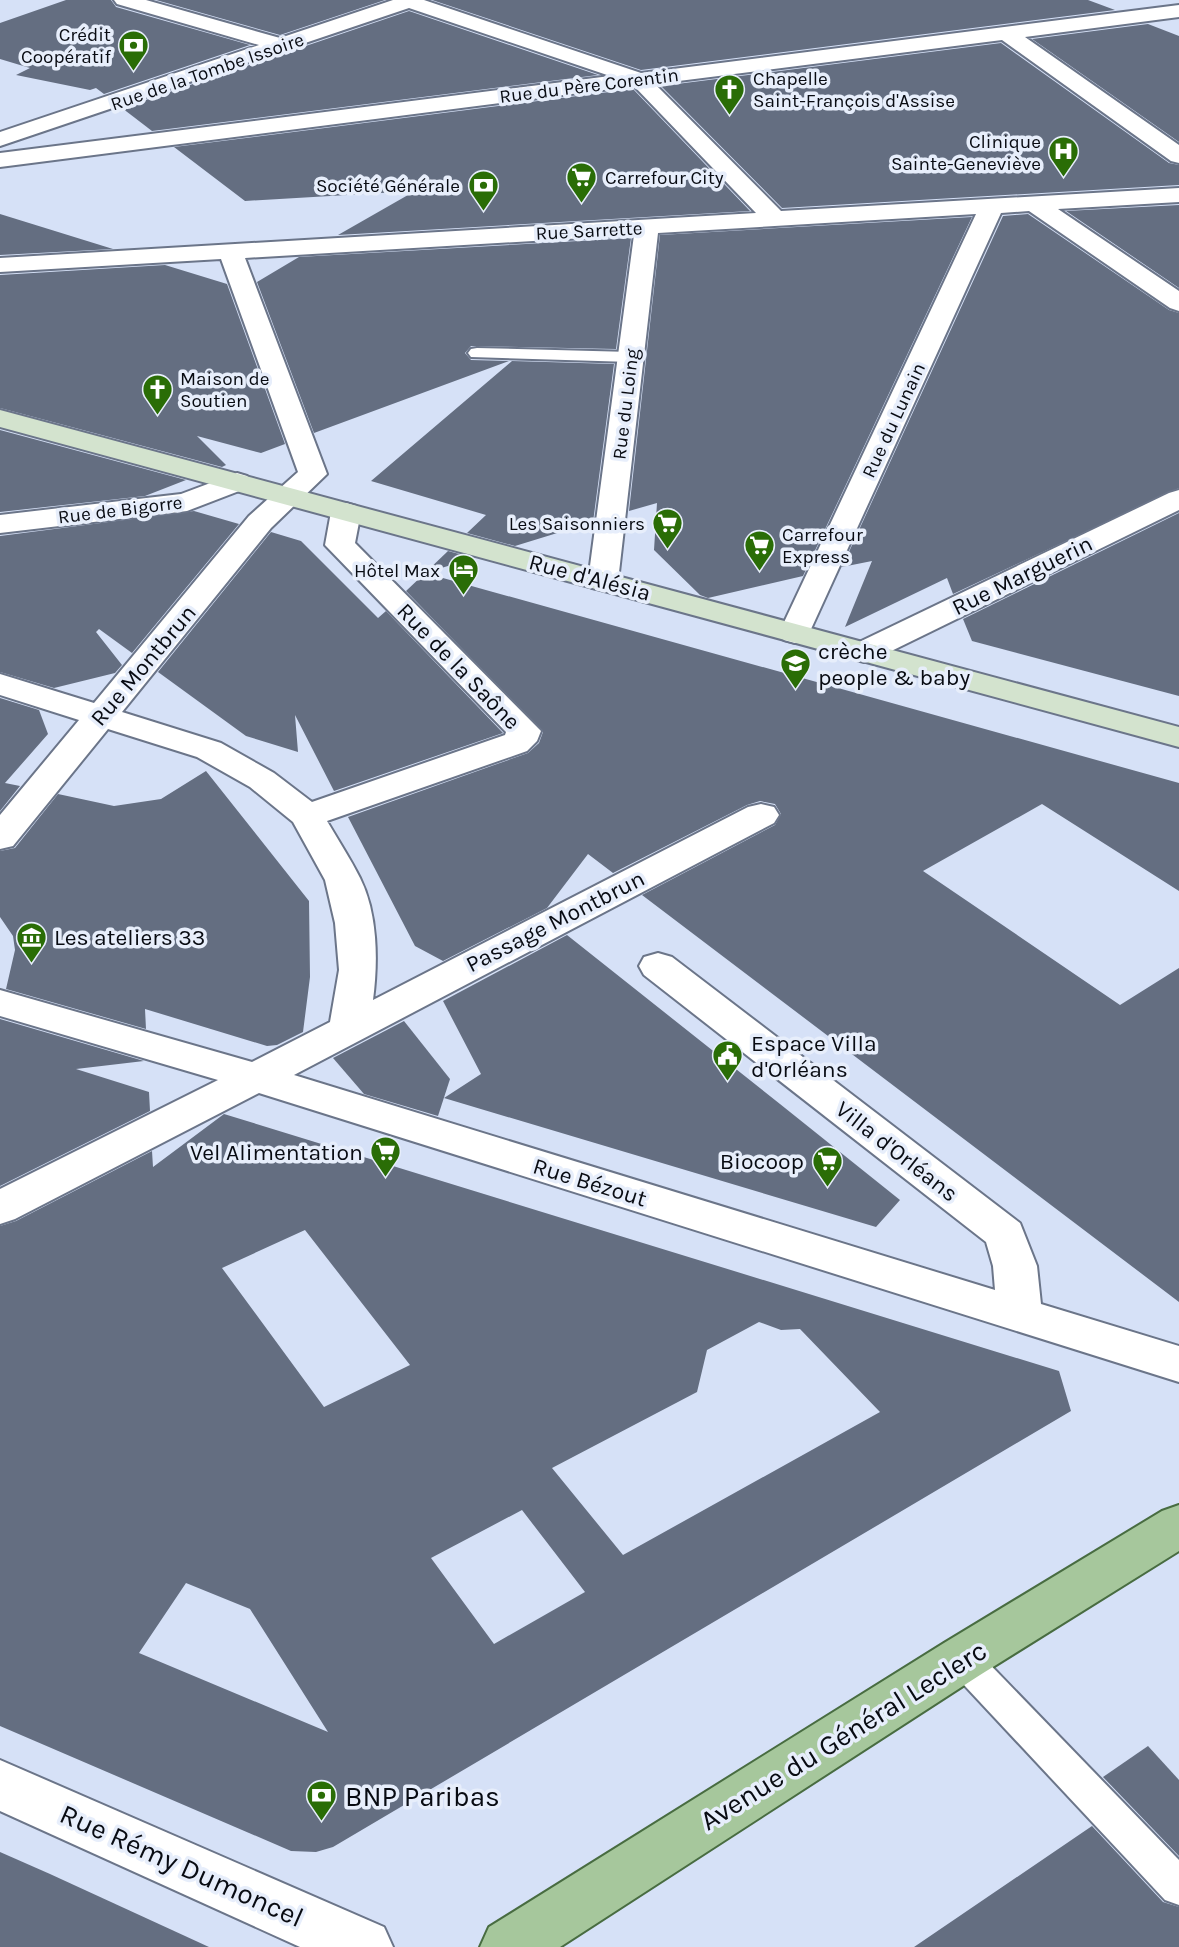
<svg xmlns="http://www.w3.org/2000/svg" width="1179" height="1947" font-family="Karla,sans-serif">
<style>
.building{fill:#646e81;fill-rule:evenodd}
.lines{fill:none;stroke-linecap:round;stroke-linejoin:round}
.service-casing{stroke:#6b7589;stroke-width:4}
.minor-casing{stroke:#6b7589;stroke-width:4}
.secondary-casing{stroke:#6b7589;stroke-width:4}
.primary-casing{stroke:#486c41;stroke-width:4}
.service{fill:#fff;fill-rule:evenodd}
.minor{fill:#fff;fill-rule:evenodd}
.secondary{fill:#d3e3ce;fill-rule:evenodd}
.primary{fill:#a6c79c;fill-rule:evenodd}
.labels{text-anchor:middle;stroke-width:7;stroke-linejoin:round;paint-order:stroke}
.far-poi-label{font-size:19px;fill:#080b12;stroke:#e7eefb;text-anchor:end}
.far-street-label{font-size:19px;fill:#080b12;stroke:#e7eefb}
.street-label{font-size:23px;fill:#080b12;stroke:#e7eefb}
.poi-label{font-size:23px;fill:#080b12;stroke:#e7eefb;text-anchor:start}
.near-street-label{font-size:28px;fill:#080b12;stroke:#e7eefb}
.near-poi-label{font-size:28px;fill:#080b12;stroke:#e7eefb;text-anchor:start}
</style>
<rect width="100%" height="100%" fill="#d6e1f7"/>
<g class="building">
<polygon points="66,0 111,0 116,7 250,45 104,94 96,88 90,90 16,75 30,68 0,59 0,23"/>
<polygon points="156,0 385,0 280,35"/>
<polygon points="432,0 1088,0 1115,10 641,70"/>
<polygon points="409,11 598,75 152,131 122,108"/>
<polygon points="1148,24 1179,36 1179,142 1032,39"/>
<polygon points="1001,43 1169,163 1179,165 1179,185 782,208 661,86"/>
<polygon points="633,89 750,211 338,235 415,191 245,201 174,147"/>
<polygon points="1179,205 1179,288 1066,211"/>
<polygon points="0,214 113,249 0,255"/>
<polygon points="1028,214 1169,310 1179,313 1179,488 953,594 947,578 845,627 872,561 842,567 1003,216"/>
<polygon points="972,217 803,576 708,598 700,595 654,550 657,503 629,511 660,235"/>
<polygon points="631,238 616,349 471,346 465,353 471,360 509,361 314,433 257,282 299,257"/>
<polygon points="165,265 227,284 285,444 261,453 197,436 226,465 222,467 0,408 0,275"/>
<polygon points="512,361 614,364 593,522 515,546 467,533 486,515 371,481"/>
<polygon points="0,430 186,480 145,496 0,512"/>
<polygon points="194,511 239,524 132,653 99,629 96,632 122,665 115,673 54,688 0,672 0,536"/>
<polygon points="1179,513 1179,696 972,641 963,619"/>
<polygon points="271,532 301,541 378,618 386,611 503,733 334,791 295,715 298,752 246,736 158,672"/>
<polygon points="448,551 474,558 425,573"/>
<polygon points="425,573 1179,783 1179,891 1042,804 923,871 1120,1005 1179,968 1179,1302 642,895 775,825 781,814 775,804 760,801 747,805 613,873 588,854 547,908 443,961 415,946 348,817 528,753 539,743 543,732 406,591"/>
<polygon points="0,698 39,710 48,734 5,783 20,786 0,811"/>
<polygon points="206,771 309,901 310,977 303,1032 277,1045 267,1046 145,1009 146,1029 6,989 15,950 13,936 0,917 0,851 15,848 58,794 114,806 161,799"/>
<polygon points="567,935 780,1104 900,1200 876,1227 444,1098 481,1074 443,1001"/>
<polygon points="0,1019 144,1061 76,1069 149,1092 150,1111 0,1186"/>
<polygon points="404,1021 450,1079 438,1116 364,1094 333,1058"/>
<path d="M224,1114L1059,1371L1071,1411L333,1847L316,1852L291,1851L0,1726V1226L16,1221L152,1151L153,1167ZM305,1230L410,1365L324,1407L222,1268ZM759,1322L781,1330L800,1329L880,1412L623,1555L552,1468L697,1392L707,1350ZM522,1510L585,1592L494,1644L431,1558ZM186,1583L250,1609L328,1732L139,1653Z"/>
<polygon points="1148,1746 1179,1780 1179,1856 1103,1777"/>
<polygon points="1092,1826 1163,1902 1179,1907 1179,1947 914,1947"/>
<polygon points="0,1852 50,1874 209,1947 0,1947"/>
</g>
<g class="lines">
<defs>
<g id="service">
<polygon points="477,348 631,352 640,357 631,362 471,357 468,353 471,349"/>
<polygon points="962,1644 974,1648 1179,1860 1179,1905 1165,1900 950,1670 944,1659 950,1648"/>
</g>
<g id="minor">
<path d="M114,0H146L280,38L393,0H424L641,73L1179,5V17L1025,37L1179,145V163L1171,161L1002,40L655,84L781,211L1179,188V202L1058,209L1179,291V311L1170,308L1029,211L1001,213L806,640L795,643L784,640L779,633L976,214L658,233L618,581L614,588L603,590L592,588L588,581L634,235L245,258L327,474L271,528L122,712L221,743L274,773L312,802L505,735L506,732L325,545L331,512L336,506L346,503L356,506L361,512L355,543L541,731L537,741L527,751L327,821C338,840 350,858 360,878C378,914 378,962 373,1000L748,807L761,804L774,807L779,815L774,823L294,1075L995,1290L993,1266L986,1242L644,975L639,966L644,957L658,953L672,957L1020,1223L1037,1266L1041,1304L1179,1346V1382L259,1093L15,1219L0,1224V1189L218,1080L0,1016V990L252,1062L330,1022L339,970L335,923L325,880L293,822L250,787L197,757L108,729L13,846L0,849V815L79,720L0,695V674L94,703L249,516L298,472L221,259L0,272V258L756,213L634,86L0,167V153L610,76L409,8L0,146V132L259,45L117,4Z"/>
<polygon points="237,473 247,476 252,482 247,488 187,511 0,533 0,515 181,494"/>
<polygon points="1179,490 1179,510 875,659 864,662 853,659 848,652 853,645 1169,493"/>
<polygon points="0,1760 384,1927 393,1947 300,1947 0,1811"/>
</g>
<polygon id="secondary" points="0,410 1179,727 1179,747 0,427"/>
<polygon id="primary" points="1179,1505 1179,1551 980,1675 560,1947 480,1947 489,1927 944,1643 1162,1511"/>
</defs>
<use href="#service" class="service-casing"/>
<use href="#minor" class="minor-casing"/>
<use href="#secondary" class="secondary-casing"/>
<use href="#primary" class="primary-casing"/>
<use href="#service" class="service"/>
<use href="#minor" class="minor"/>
<use href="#secondary" class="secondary"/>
<use href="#primary" class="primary"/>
</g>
<defs>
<symbol id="bank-pin" viewBox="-11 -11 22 30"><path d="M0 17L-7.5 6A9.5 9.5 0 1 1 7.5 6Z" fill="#2a6d06" stroke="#e7eefb"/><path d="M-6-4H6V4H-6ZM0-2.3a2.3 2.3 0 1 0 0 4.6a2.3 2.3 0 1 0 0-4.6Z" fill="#fff"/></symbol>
<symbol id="church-pin" viewBox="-11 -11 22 30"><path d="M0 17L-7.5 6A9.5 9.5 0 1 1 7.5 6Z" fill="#2a6d06" stroke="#e7eefb"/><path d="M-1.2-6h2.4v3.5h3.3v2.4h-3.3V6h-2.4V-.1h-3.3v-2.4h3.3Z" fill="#fff"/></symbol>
<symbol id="hospital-pin" viewBox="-11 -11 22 30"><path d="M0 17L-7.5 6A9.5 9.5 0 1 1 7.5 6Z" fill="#2a6d06" stroke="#e7eefb"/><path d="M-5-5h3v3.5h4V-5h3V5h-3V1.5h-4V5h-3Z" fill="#fff"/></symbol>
<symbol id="supermarket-pin" viewBox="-11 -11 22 30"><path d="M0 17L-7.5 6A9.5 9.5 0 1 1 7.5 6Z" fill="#2a6d06" stroke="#e7eefb"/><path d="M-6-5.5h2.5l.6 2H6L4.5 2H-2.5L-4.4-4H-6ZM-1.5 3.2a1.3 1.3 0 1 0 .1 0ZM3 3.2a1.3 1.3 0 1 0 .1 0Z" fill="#fff"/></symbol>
<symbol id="hotel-pin" viewBox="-11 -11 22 30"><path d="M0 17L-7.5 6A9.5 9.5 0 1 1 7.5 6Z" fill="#2a6d06" stroke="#e7eefb"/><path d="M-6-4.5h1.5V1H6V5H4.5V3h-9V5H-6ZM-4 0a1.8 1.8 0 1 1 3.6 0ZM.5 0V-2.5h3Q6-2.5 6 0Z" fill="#fff"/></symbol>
<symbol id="school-pin" viewBox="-11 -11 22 30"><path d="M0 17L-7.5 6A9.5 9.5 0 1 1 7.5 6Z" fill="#2a6d06" stroke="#e7eefb"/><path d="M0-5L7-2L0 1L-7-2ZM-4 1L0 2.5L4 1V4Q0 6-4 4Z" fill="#fff"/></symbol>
<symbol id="museum-pin" viewBox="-11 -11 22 30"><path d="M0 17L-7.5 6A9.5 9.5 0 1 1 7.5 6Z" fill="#2a6d06" stroke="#e7eefb"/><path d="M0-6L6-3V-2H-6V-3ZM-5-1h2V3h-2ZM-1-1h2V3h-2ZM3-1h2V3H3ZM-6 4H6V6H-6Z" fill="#fff"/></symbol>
<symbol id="civic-pin" viewBox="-11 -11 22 30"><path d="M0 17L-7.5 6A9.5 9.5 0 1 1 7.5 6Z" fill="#2a6d06" stroke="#e7eefb"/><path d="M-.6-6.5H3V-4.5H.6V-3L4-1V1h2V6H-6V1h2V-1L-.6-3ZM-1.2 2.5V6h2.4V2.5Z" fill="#fff"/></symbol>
</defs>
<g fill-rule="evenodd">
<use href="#bank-pin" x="116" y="28" width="35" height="47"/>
<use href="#church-pin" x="712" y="72" width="35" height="47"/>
<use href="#hospital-pin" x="1046" y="134" width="35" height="47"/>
<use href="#supermarket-pin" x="564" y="160" width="35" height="47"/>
<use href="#bank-pin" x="466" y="168" width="35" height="47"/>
<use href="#church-pin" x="140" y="372" width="35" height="47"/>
<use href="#supermarket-pin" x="650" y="506" width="35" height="47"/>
<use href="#supermarket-pin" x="742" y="528" width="35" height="47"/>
<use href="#hotel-pin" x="446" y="552" width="35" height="47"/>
<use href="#school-pin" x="778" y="646" width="35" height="47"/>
<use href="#museum-pin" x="14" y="920" width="35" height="47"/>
<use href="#civic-pin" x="710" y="1038" width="35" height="47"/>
<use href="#supermarket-pin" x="368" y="1134" width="35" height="47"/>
<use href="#supermarket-pin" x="810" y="1144" width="35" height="47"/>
<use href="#bank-pin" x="304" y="1778" width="35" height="47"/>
</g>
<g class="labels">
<g class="far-poi-label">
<text x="111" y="41">Crédit<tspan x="111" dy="22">Coopératif</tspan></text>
<text x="753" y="85" text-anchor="start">Chapelle<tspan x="753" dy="22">Saint-François d'Assise</tspan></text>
<text x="1041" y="148">Clinique<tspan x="1041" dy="22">Sainte-Geneviève</tspan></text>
<text x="605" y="184" text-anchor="start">Carrefour City</text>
<text x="460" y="192">Société Générale</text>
<text x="180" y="385" text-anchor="start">Maison de<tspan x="180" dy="22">Soutien</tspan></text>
<text x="645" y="530">Les Saisonniers</text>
<text x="782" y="541" text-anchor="start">Carrefour<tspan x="782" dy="22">Express</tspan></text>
<text x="440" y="577">Hôtel Max</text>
</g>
<g class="far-street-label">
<text transform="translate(207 71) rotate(-19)" y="7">Rue de la Tombe Issoire</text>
<text transform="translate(589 85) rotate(-7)" y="7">Rue du Père Corentin</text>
<text transform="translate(589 230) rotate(-3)" y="7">Rue Sarrette</text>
<text transform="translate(625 404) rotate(-83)" y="7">Rue du Loing</text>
<text transform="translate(893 420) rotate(-65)" y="7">Rue du Lunain</text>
<text transform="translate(120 509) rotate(-7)" y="7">Rue de Bigorre</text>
</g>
<g class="street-label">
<text transform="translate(1022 575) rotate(-26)" y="8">Rue Marguerin</text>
<text transform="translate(590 577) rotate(15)" y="8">Rue d'Alésia</text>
<text transform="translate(143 665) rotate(-50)" y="8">Rue Montbrun</text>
<text transform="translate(459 666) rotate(46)" y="8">Rue de la Saône</text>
<text transform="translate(555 921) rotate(-27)" y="8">Passage Montbrun</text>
<text transform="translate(897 1151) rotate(38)" y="8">Villa d'Orléans</text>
<text transform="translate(590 1182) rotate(17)" y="8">Rue Bézout</text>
</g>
<g class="poi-label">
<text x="818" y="659">crèche<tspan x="818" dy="26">people &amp; baby</tspan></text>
<text x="54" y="945">Les ateliers 33</text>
<text x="751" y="1051">Espace Villa<tspan x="751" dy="26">d'Orléans</tspan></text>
<text x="363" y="1160" text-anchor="end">Vel Alimentation</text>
<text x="804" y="1169" text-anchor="end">Biocoop</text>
</g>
<g class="near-street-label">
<text transform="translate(843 1735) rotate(-32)" y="10">Avenue du Général Leclerc</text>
<text transform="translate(182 1865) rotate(24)" y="10">Rue Rémy Dumoncel</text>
</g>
<g class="near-poi-label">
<text x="345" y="1806">BNP Paribas</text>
</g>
</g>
</svg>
